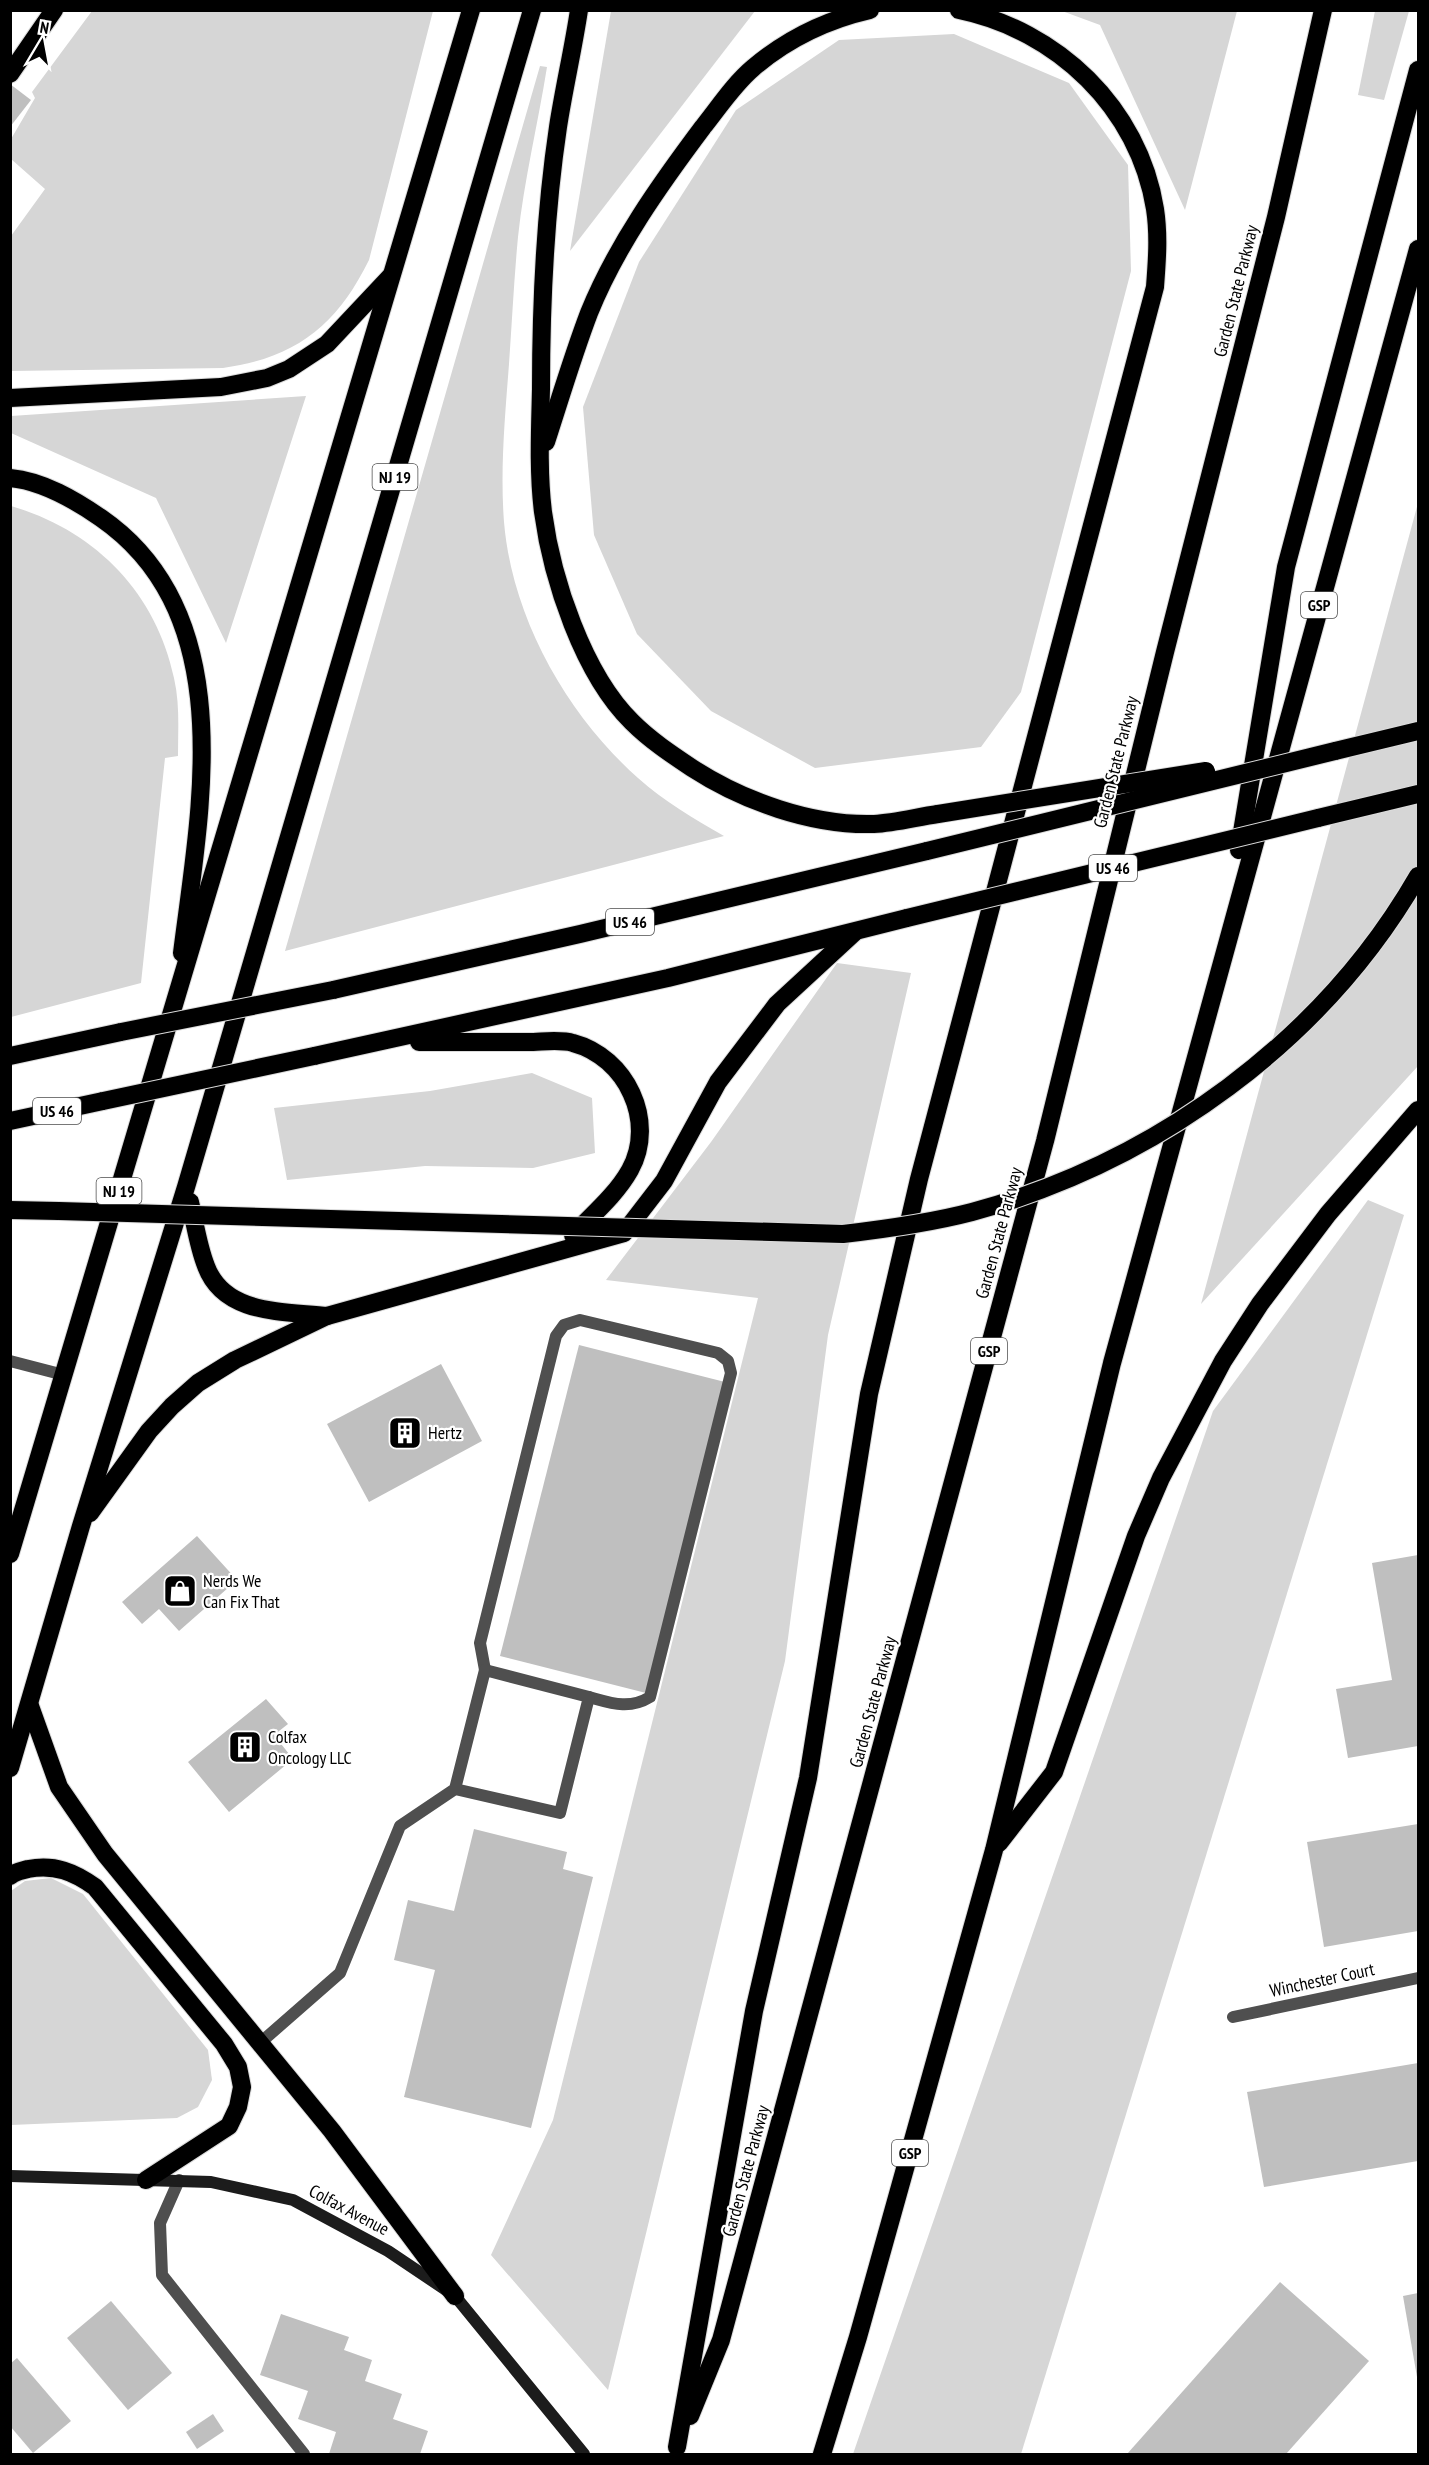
<svg xmlns="http://www.w3.org/2000/svg" width="1429" height="2465" font-family="'PT Sans Narrow',sans-serif">
<style>
.green{fill:#d6d6d6}
.building{fill:#bfbfbf}
.lines{fill:none;stroke-linecap:round;stroke-linejoin:round}
.highway-casing{stroke:#dbdbdb;stroke-width:20}
.lane{stroke:#4f4f4f;stroke-width:12}
.street{stroke:#4f4f4f;stroke-width:12}
.secondary{stroke:#1c1c1c;stroke-width:12}
.highway{stroke:#000;stroke-width:18}
.highway-bridge-casing{stroke:#dbdbdb;stroke-width:20;stroke-linecap:butt}
.highway-bridge{stroke:#000;stroke-width:18}
.labels{text-anchor:middle;stroke-width:4.5;stroke-linejoin:round;paint-order:stroke}
.shield{fill:#fff;stroke:#4c4c4c;stroke-width:1.5}
.shield-label{font-size:16px;font-weight:bold;fill:#000}
.street-label{font-size:18px;fill:#000;stroke:#fff}
.poi-label{font-size:18px;fill:#000;stroke:#fff;text-anchor:start}
</style>
<rect width="100%" height="100%" fill="#fff"/>
<g class="green">
<path d="M92,11H433L369,260C337,325 296,358 223,368L11,371V236L45,189L11,159V139L35,98L32,92Z"/>
<polygon points="611,11 755,11 570,251"/>
<polygon points="1062,11 1237,11 1185,210 1100,25"/>
<polygon points="1375,11 1409,11 1384,100 1358,95"/>
<polygon points="954,34 1069,83 1128,165 1131,271 1021,692 981,747 815,768 711,711 637,634 594,535 583,407 639,262 736,110 839,40"/>
<path d="M540,66L547,67C538,124 524,180 518,237C514,279 512,322 509,364C505,417 500,469 504,522C512,618 567,715 638,778C664,801 694,819 724,836L285,951Z"/>
<polygon points="306,396 226,643 156,498 11,433 11,416"/>
<polygon points="1418,503 1418,1066 1201,1304"/>
<path d="M11,506C94,530 156,592 174,678C180,704 178,730 178,756L165,758L141,983L11,1017Z"/>
<polygon points="837,963 911,973 828,1335 785,1661 608,2390 491,2255 553,2120 758,1298 606,1280 711,1142"/>
<polygon points="532,1073 592,1098 595,1153 533,1168 425,1166 287,1180 274,1108 430,1091"/>
<polygon points="1368,1200 1404,1215 1021,2454 853,2454 1213,1411"/>
<polygon points="51,1878 83,1894 208,2050 212,2080 198,2107 177,2118 11,2125 11,1891 25,1881"/>
</g>
<g class="building">
<polygon points="10,84 31,100 10,127"/>
<polygon points="579,1345 725,1382 646,1693 500,1656"/>
<polygon points="441,1364 482,1441 369,1502 327,1424"/>
<polygon points="197,1536 237,1580 179,1631 159,1609 142,1624 122,1602"/>
<polygon points="1418,1555 1418,1746 1348,1758 1336,1689 1392,1680 1372,1563"/>
<polygon points="266,1699 288,1724 274,1735 293,1759 229,1812 188,1762"/>
<polygon points="1418,1824 1418,1931 1324,1947 1307,1842"/>
<polygon points="474,1829 567,1852 563,1869 593,1877 531,2128 404,2097 435,1970 394,1960 408,1900 454,1911"/>
<polygon points="1418,2063 1418,2161 1264,2187 1247,2092"/>
<polygon points="1280,2282 1369,2361 1286,2454 1127,2454"/>
<polygon points="1418,2293 1418,2377 1417,2377 1403,2296"/>
<polygon points="111,2301 172,2373 128,2410 67,2338"/>
<polygon points="281,2314 349,2337 344,2350 372,2360 365,2381 402,2394 393,2419 428,2431 420,2454 329,2454 336,2432 298,2419 308,2391 260,2375"/>
<polygon points="17,2358 71,2421 33,2453 10,2426 10,2364"/>
<polygon points="213,2414 224,2431 197,2449 186,2432"/>
</g>
<g class="lines">
<defs>
<g id="highway">
<path d="M579,10C573,50 564,88 558,127C545,214 541,301 541,389C540,430 538,472 543,512C552,579 583,674 632,722C650,740 671,754 692,768C743,801 812,826 874,824C895,823 917,817 938,814"/>
<polyline points="10,74 54,10"/>
<polyline points="10,398 221,387 267,378 289,369 327,344 390,277"/>
<path d="M546,442C560,399 573,355 589,313C616,246 661,183 703,127C719,107 734,84 753,68C787,39 826,20 870,10"/>
<path d="M10,478C43,481 75,500 101,518C241,615 200,810 182,953"/>
<polyline points="1335,751 1418,731"/>
<polyline points="1318,818 1418,794"/>
<polyline points="1239,850 1286,567 1418,70"/>
<polyline points="333,990 580,934 927,851"/>
<path d="M419,1042C455,1042 491,1042 528,1042C542,1042 560,1039 573,1043C626,1057 657,1121 630,1170C616,1195 592,1215 573,1235"/>
<polyline points="10,1056 121,1032"/>
<polyline points="314,1056 668,978 907,918"/>
<polyline points="10,1121 103,1101"/>
<path d="M190,1202C195,1223 198,1246 206,1266C224,1315 283,1311 327,1316"/>
<polyline points="10,1210 59,1211"/>
<polyline points="90,1513 149,1431 172,1406 198,1383 235,1360 327,1316 624,1233 664,1181 718,1082 777,1004 855,932"/>
<polyline points="10,1554 471,10"/>
<polyline points="30,1706 59,1787 105,1854 332,2131 455,2296"/>
<polyline points="10,1768 81,1526 186,1187 532,10"/>
<polyline points="999,1843 1054,1772 1136,1536 1161,1478 1223,1361 1260,1304 1328,1214 1418,1110"/>
<path d="M10,1876C16,1871 21,1871 28,1869C55,1864 74,1872 95,1887L224,2044L238,2067L242,2087L238,2107L229,2126L146,2180"/>
<polyline points="690,2416 721,2340 1045,1141 1165,652 1276,217 1323,10"/>
<path d="M677,2447L754,2011L808,1778L869,1394L919,1179L1155,287C1157,261 1159,235 1155,209C1139,108 1057,30 959,10"/>
<polyline points="822,2454 858,2337 994,1850 1112,1363 1418,249"/>
</g>
</defs>
<use href="#highway" class="highway-casing"/>
<g class="lane">
<polyline points="10,1361 64,1375"/>
<path d="M485,1670L480,1643L556,1336L564,1325L580,1320L718,1353L728,1361L731,1373L650,1697C629,1710 611,1703 589,1697"/>
<polyline points="260,2043 340,1973 400,1826 455,1789 485,1670 589,1697 560,1813 455,1789"/>
<polyline points="179,2180 160,2223 162,2275 304,2454"/>
</g>
<polyline class="street" points="1233,2017 1418,1978"/>
<polyline class="secondary" points="10,2176 211,2182 293,2200 388,2251 455,2296 584,2454"/>
<use href="#highway" class="highway"/>
<defs>
<g id="highway-bridge">
<polyline points="938,814 1206,771"/>
<polyline points="927,851 1335,751"/>
<polyline points="907,918 1318,818"/>
<polyline points="121,1032 333,990"/>
<polyline points="103,1101 314,1056"/>
<path d="M59,1211L843,1234C886,1229 930,1223 972,1212C1156,1162 1323,1041 1418,876"/>
</g>
</defs>
<use href="#highway-bridge" class="highway-bridge-casing"/>
<use href="#highway-bridge" class="highway-bridge"/>
</g>
<defs>
<symbol id="building-square" viewBox="-11 -11 22 22"><rect x="-9" y="-9" width="18" height="18" rx="4" fill="#000" stroke="#fff"/><path d="M-4-6H4V6H1V3H-1V6H-4ZM-2.5-4.3h1.7v1.8h-1.7ZM.8-4.3h1.7v1.8H.8ZM-2.5-1h1.7V.8h-1.7ZM.8-1h1.7V.8H.8Z" fill="#fff"/></symbol>
<symbol id="shop-square" viewBox="-11 -11 22 22"><rect x="-9" y="-9" width="18" height="18" rx="4" fill="#000" stroke="#fff"/><path d="M-5-2.5h2.3a2.7 3.5 0 0 1 5.4 0H5L5.5 6h-11ZM-1.5-2.5h3a1.5 2.3 0 0 0-3 0Z" fill="#fff"/></symbol>
</defs>
<g fill-rule="evenodd">
<use href="#building-square" x="386" y="1414" width="38" height="38"/>
<use href="#shop-square" x="161" y="1572" width="38" height="38"/>
<use href="#building-square" x="226" y="1728" width="38" height="38"/>
</g>
<g class="labels">
<g class="shield">
<rect x="372.5" y="464" width="45" height="26" rx="4.5"/>
<rect x="1301" y="592" width="36" height="26" rx="4.5"/>
<rect x="1089" y="855" width="48" height="26" rx="4.5"/>
<rect x="606" y="909" width="48" height="26" rx="4.5"/>
<rect x="33" y="1098" width="48" height="26" rx="4.5"/>
<rect x="96.5" y="1178" width="45" height="26" rx="4.5"/>
<rect x="971" y="1338" width="36" height="26" rx="4.5"/>
<rect x="892" y="2140" width="36" height="26" rx="4.5"/>
</g>
<g class="shield-label">
<text x="395" y="483">NJ 19</text>
<text x="1319" y="611">GSP</text>
<text x="1113" y="874">US 46</text>
<text x="630" y="928">US 46</text>
<text x="57" y="1117">US 46</text>
<text x="119" y="1197">NJ 19</text>
<text x="989" y="1357">GSP</text>
<text x="910" y="2159">GSP</text>
</g>
<g class="street-label">
<text transform="translate(1236 291) rotate(-76)" y="6">Garden State Parkway</text>
<text transform="translate(1116 762) rotate(-76)" y="6">Garden State Parkway</text>
<text transform="translate(999 1233) rotate(-75)" y="6">Garden State Parkway</text>
<text transform="translate(873 1702) rotate(-75)" y="6">Garden State Parkway</text>
<text transform="translate(1322 1980) rotate(-12)" y="6">Winchester Court</text>
<text transform="translate(746 2171) rotate(-75)" y="6">Garden State Parkway</text>
<text transform="translate(349 2210) rotate(28)" y="6">Colfax Avenue</text>
</g>
<g class="poi-label">
<text x="428" y="1439">Hertz</text>
<text x="203" y="1587">Nerds We<tspan x="203" dy="21">Can Fix That</tspan></text>
<text x="268" y="1743">Colfax<tspan x="268" dy="21">Oncology LLC</tspan></text>
</g>
</g>
<rect width="1429" height="2465" fill="none" stroke="#000000" stroke-width="24"/>
<g transform="translate(42 42) rotate(10)" stroke="#ffffff" stroke-width="4.5" paint-order="stroke">
<path d="M0-4.5L10 22L0 15L-10 22Z" fill="#000000"/>
<text y="-9" font-size="16" font-weight="bold" text-anchor="middle" fill="#000000">N</text>
</g>
</svg>
